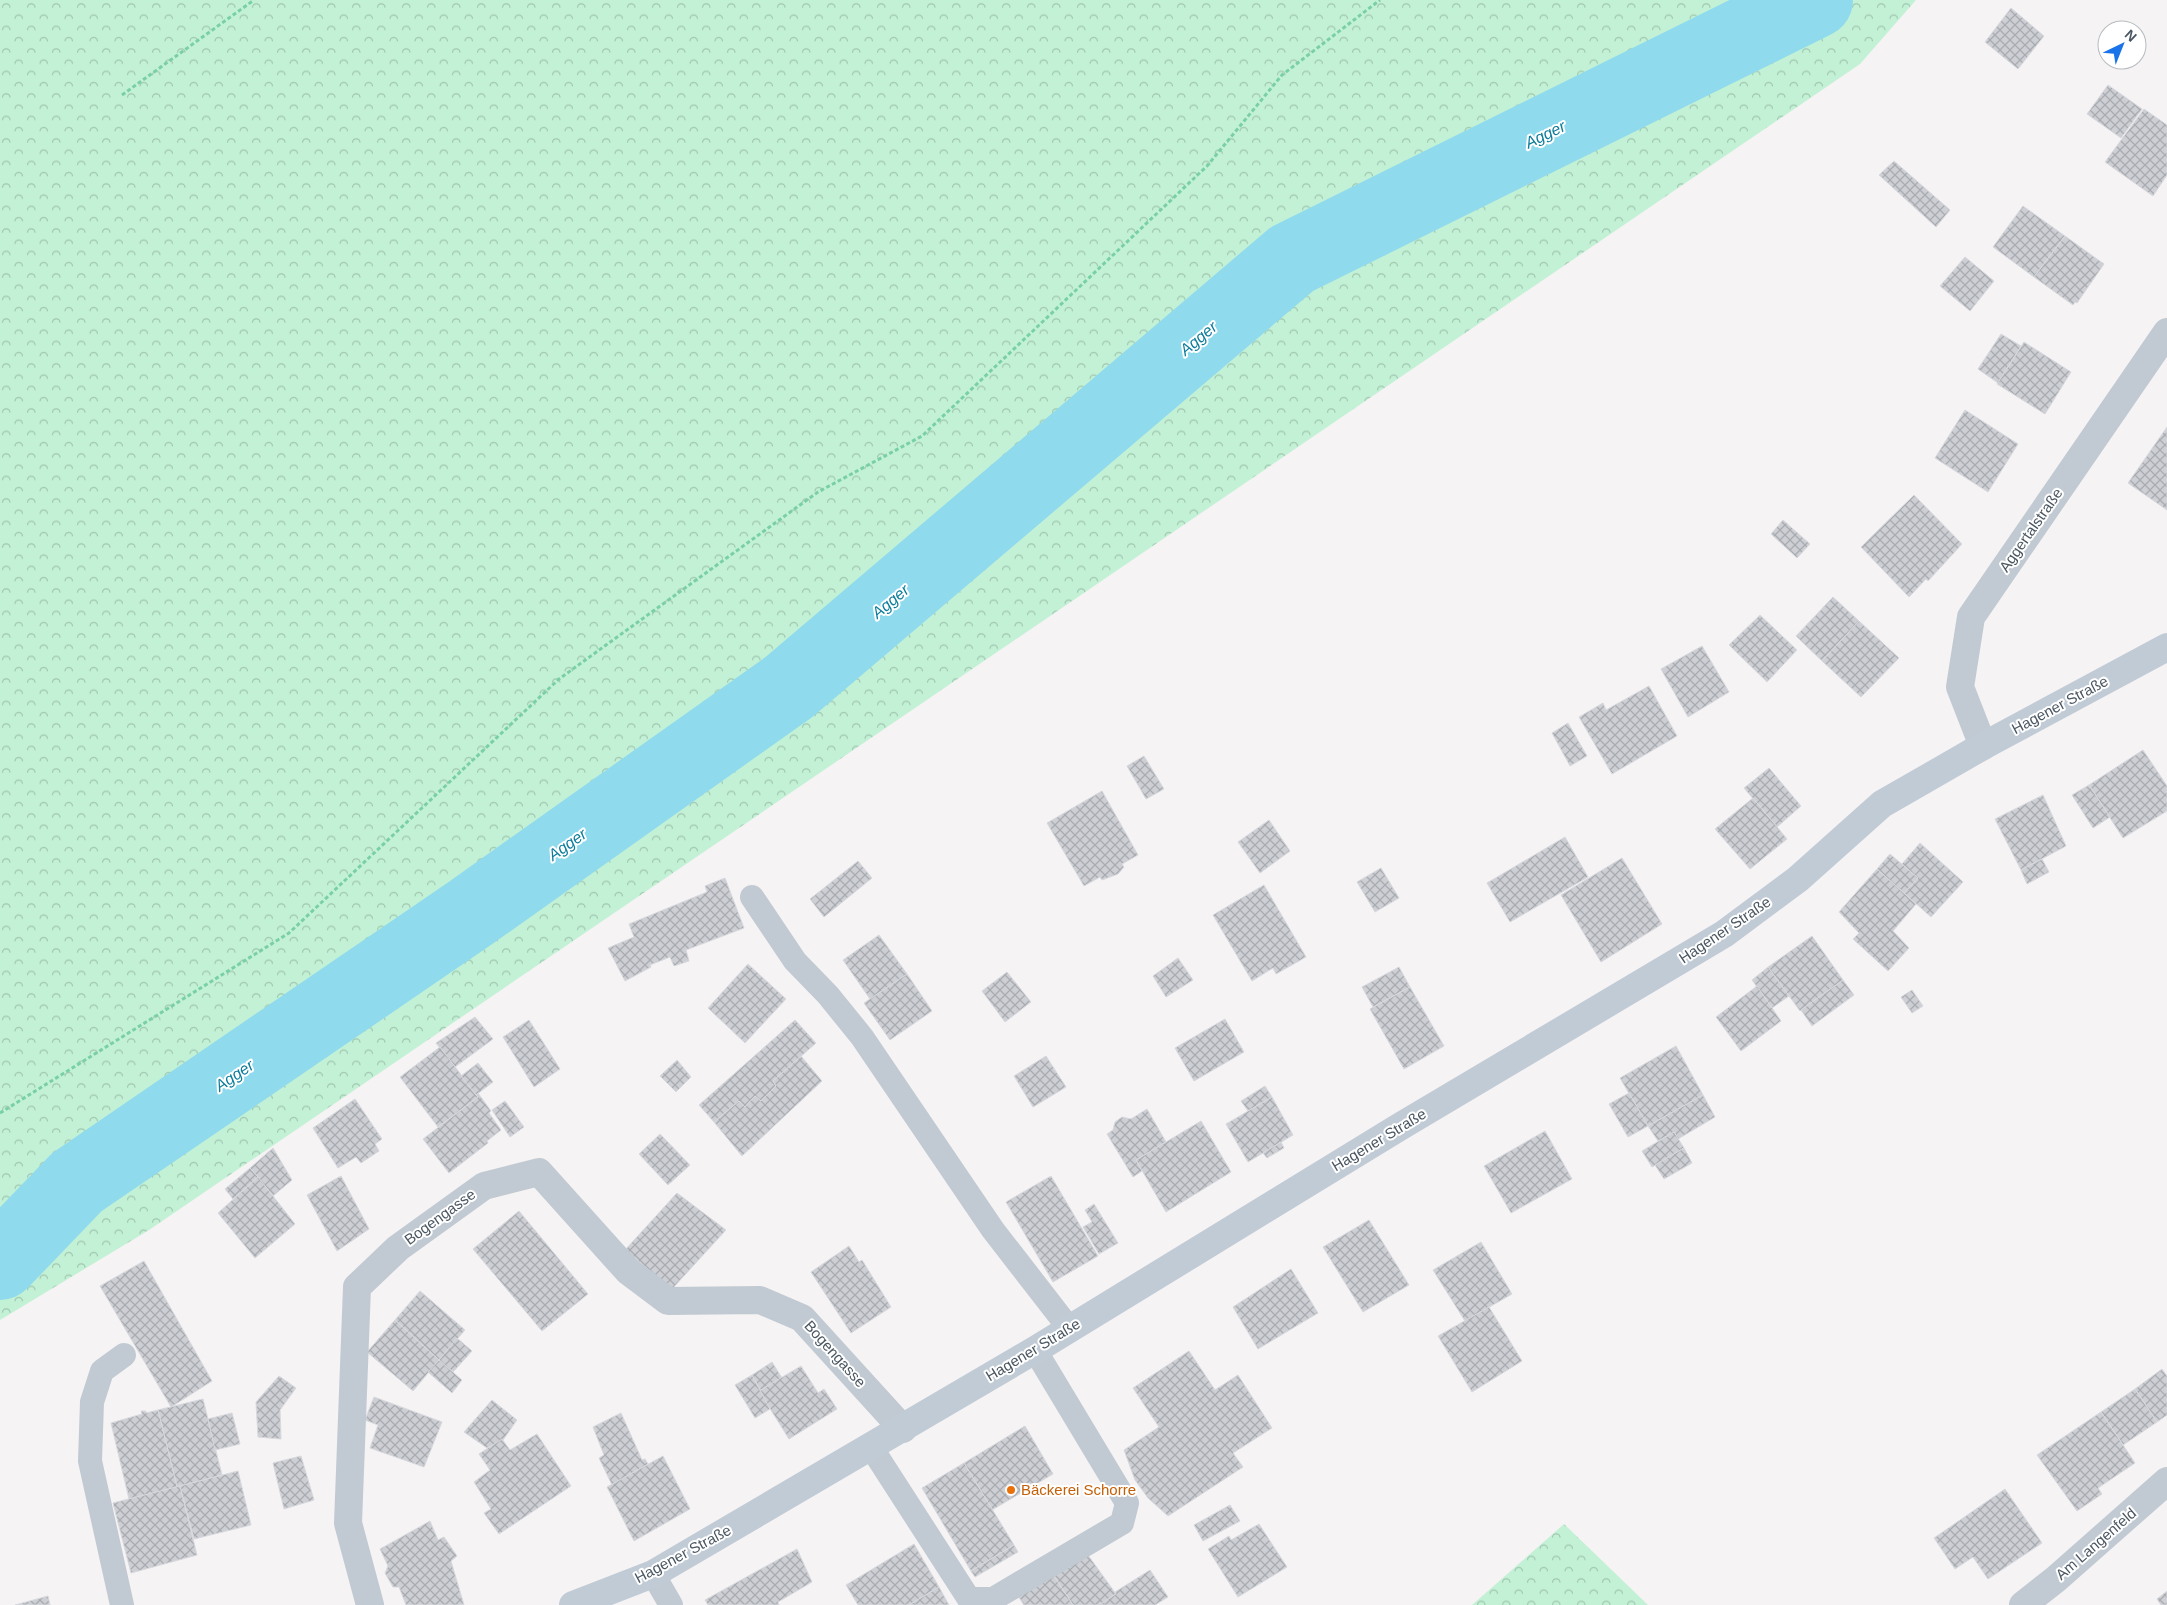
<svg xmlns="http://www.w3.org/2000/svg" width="2167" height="1605" font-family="Helvetica,sans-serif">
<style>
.forest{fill:url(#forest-crowns)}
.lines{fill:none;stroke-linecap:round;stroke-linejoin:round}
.river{stroke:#90daee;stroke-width:76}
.building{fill:url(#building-cross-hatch);stroke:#d7d9de}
.path{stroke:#7ad0a6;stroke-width:3;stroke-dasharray:4 2.5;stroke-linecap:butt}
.service{stroke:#c1cad2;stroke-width:24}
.minor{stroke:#c1cad2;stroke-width:28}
.secondary{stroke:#c1cbd6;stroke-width:28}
.food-dot{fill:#e8710a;stroke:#fff;stroke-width:2}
.labels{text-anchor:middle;stroke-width:4;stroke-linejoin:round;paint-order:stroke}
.street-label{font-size:15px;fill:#4a5661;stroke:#fff}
.food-label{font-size:15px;fill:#c56008;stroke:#fff;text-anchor:start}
.water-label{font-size:16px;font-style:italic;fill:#0c7c9b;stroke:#fff}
</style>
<defs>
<pattern id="forest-crowns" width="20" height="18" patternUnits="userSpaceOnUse" patternTransform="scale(1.25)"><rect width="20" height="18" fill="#c3f1d5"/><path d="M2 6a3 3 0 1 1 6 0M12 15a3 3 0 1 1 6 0" fill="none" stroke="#a0c6b0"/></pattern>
<pattern id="building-cross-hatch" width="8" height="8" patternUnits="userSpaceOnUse" patternTransform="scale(1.25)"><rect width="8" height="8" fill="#cdcfd5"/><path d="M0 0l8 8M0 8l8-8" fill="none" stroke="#a8abb0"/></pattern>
</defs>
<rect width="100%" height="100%" fill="#f5f3f3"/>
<g class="forest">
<polygon points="0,0 1916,0 1860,64 149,1230 0,1320"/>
<polygon points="1564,1524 1648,1605 1472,1605"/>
</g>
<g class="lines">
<polyline class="river" points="0,1262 77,1182 469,914 789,687 1292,259 1815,0"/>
</g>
<g class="building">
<polygon points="2011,8 2044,36 2018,69 1985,42"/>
<polygon points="2108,85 2142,109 2121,138 2087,114"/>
<polygon points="2144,109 2167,125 2167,175 2153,196 2105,162"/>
<polygon points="1894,161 1950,210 1936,227 1879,175"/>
<polygon points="2023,206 2065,236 2034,277 1993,247"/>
<polygon points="2065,236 2104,264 2077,303 2075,302 2073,305 2034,277"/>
<polygon points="1965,257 1994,281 1970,311 1940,286"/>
<polygon points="2001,334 2021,346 1998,383 1978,369"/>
<polygon points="2024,342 2071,372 2045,414 1997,384"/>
<polygon points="1965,410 2018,444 1988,492 1935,458"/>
<polygon points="2167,427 2167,510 2128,483"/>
<polygon points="1914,495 1962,544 1928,581 1926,579 1909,597 1861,547"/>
<polygon points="1783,520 1810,544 1797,558 1771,534"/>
<polygon points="1833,597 1859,621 1822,661 1796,636"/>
<polygon points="1760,615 1797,650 1767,682 1729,645"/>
<polygon points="1859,621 1899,658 1861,697 1822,661"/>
<polygon points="1702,646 1729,692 1688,717 1661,669"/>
<polygon points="1649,686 1677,736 1612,774 1579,717 1603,703 1606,710"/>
<polygon points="1568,723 1587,756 1570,766 1552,733"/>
<polygon points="2143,750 2167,786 2167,811 2123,838 2089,785"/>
<polygon points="1144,756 1164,789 1146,799 1127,766"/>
<polygon points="1769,768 1801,806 1777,827 1744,788"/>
<polygon points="2089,785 2110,817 2093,828 2072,795"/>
<polygon points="1102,791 1138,855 1122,864 1124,867 1118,874 1102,880 1100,877 1084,886 1047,823"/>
<polygon points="2043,795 2066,846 2021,870 1995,819"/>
<polygon points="1753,798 1787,839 1750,869 1715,829"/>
<polygon points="1269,820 1290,851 1260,873 1238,842"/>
<polygon points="1565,837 1588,877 1510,922 1487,883"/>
<polygon points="1920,843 1963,882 1931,917 1904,893 1918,878 1902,864"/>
<polygon points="1890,854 1918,878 1904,893 1877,869"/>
<polygon points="1622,858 1662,924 1601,962 1561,895"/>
<polygon points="2042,859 2049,872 2027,884 2021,870"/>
<polygon points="858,861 872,878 824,917 810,899"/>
<polygon points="1381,868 1399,898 1375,912 1357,882"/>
<polygon points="1877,869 1916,904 1893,931 1909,948 1888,971 1853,939 1859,933 1839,912"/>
<polygon points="725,878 744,928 686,950 689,961 674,966 670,957 650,965 651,967 625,981 608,948 634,937 629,924 707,892 705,886"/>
<polygon points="1264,885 1306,957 1276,974 1273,968 1252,981 1213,915"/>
<polygon points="879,935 907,974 870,999 843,960"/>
<polygon points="1812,936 1843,980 1800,1011 1768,967"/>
<polygon points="1178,958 1193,980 1166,997 1153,976"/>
<polygon points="748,964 786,999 745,1043 708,1008"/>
<polygon points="1399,967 1410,987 1373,1007 1362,987"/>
<polygon points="1768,967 1789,996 1772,1008 1752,980"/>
<polygon points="1007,972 1031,1002 1005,1022 982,991"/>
<polygon points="907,974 932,1011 890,1040 864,1003"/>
<polygon points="1843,980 1854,995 1812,1026 1801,1010"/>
<polygon points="1757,986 1781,1021 1741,1051 1716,1017"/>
<polygon points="1410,987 1444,1046 1404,1069 1370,1009"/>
<polygon points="1912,990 1923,1006 1912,1013 1901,997"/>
<polygon points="475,1017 493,1039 455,1067 436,1043"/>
<polygon points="1225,1019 1244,1052 1194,1081 1175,1048"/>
<polygon points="529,1020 560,1069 534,1087 503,1037"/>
<polygon points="795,1020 816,1043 773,1081 776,1086 761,1101 755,1096 745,1107 739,1101 714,1122 699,1105"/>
<polygon points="1676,1046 1703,1095 1648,1126 1620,1078"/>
<polygon points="440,1047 478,1097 438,1127 400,1077"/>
<polygon points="801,1056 822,1081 742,1156 714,1122 739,1101 745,1107 755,1096 761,1101 776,1086 773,1081"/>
<polygon points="1046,1056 1066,1087 1033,1107 1014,1076"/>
<polygon points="677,1060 691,1077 676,1092 660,1076"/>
<polygon points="478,1063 493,1082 476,1095 461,1076"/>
<polygon points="1265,1086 1272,1097 1248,1111 1241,1101"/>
<polygon points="478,1093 491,1111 489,1113 501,1130 487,1141 488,1143 449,1173 423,1139 478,1097 476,1095"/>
<polygon points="1629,1093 1648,1126 1628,1137 1609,1104"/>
<polygon points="1703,1095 1715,1117 1678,1139 1674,1132 1658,1141 1648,1126"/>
<polygon points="1272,1097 1293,1135 1248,1162 1226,1124"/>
<polygon points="355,1099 382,1139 375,1144 379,1151 361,1163 356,1157 338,1168 313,1128"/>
<polygon points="505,1101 524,1127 510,1137 492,1110"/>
<polygon points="1147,1109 1166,1142 1136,1160 1142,1171 1133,1177 1107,1134 1113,1130 1115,1122 1122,1117 1131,1119"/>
<polygon points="1201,1121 1231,1172 1166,1212 1136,1160"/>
<polygon points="1545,1131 1572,1179 1511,1213 1484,1166"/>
<polygon points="1674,1132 1684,1148 1652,1167 1642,1151"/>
<polygon points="660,1134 690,1165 668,1185 639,1154"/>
<polygon points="1281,1142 1284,1148 1267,1158 1263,1153"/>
<polygon points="273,1148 292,1180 273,1196 250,1168"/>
<polygon points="1684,1148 1692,1163 1664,1179 1655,1165"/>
<polygon points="250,1168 258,1177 233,1199 225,1189"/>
<polygon points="341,1176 369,1229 337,1251 307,1195"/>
<polygon points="1051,1176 1098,1256 1053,1282 1006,1202"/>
<polygon points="258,1177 295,1224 255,1258 218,1213"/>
<polygon points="677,1193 726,1230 672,1289 625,1250"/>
<polygon points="1094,1204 1118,1243 1099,1254 1083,1227 1092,1222 1085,1210"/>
<polygon points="519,1211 588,1294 542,1331 473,1249"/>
<polygon points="1369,1220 1409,1285 1363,1312 1323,1247"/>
<polygon points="1481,1242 1512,1294 1465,1321 1433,1270"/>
<polygon points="849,1246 859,1262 862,1260 891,1307 851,1333 811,1272"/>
<polygon points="144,1261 212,1381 171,1407 100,1286"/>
<polygon points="1291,1269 1318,1313 1258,1349 1233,1307"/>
<polygon points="420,1291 465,1330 439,1360 395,1320"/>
<polygon points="1489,1307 1522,1361 1472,1392 1438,1336"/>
<polygon points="395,1320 439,1360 413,1391 367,1352"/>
<polygon points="457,1338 472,1351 453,1372 439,1360"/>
<polygon points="1189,1351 1215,1390 1238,1375 1272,1428 1233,1453 1243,1467 1168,1516 1148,1498 1135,1480 1124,1450 1159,1427 1133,1388"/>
<polygon points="439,1360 462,1380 452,1393 428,1372"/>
<polygon points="772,1362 782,1378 761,1391 752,1375"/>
<polygon points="801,1366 818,1393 824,1389 837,1409 789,1439 759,1391"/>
<polygon points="2162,1369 2167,1376 2167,1415 2157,1422 2135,1389"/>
<polygon points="752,1375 770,1409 755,1418 735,1385"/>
<polygon points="279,1376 296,1388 280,1410 281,1439 258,1437 256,1402"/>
<polygon points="2135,1389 2157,1422 2123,1445 2101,1412"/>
<polygon points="374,1397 442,1422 424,1467 370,1448 378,1425 365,1420"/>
<polygon points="203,1399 222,1475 177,1487 158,1410"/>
<polygon points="492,1400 517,1420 503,1440 487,1448 464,1432"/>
<polygon points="158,1410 177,1487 129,1499 111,1423 142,1414 141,1411 146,1411 146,1413"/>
<polygon points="2101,1412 2135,1463 2098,1488 2102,1494 2077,1511 2037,1455"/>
<polygon points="232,1413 240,1444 215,1450 208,1419"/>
<polygon points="621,1413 642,1460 645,1459 648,1464 612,1485 599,1458 604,1455 593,1427"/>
<polygon points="1025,1426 1053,1474 992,1510 964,1463"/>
<polygon points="537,1434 571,1486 499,1534 484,1513 491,1509 474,1482 490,1470 479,1454 502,1439 510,1450"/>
<polygon points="301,1456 314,1500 284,1509 273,1463"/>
<polygon points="663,1456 690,1509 634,1541 607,1487"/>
<polygon points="964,1463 1014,1545 971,1571 922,1488"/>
<polygon points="238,1471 251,1525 194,1539 180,1486"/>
<polygon points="180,1486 197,1555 131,1573 113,1503"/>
<polygon points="2005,1489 2042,1543 1988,1579 1973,1557 1955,1569 1934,1538"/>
<polygon points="1230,1505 1240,1521 1203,1541 1194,1525"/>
<polygon points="430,1521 438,1540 444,1537 457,1556 451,1561 464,1605 406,1605 399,1587 393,1587 385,1573 388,1566 380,1549"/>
<polygon points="1259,1524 1287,1567 1238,1597 1208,1549 1229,1536 1231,1540"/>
<polygon points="914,1544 939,1587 909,1605 858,1605 846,1585"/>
<polygon points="1014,1545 1018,1552 975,1577 971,1571"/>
<polygon points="797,1549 812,1582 778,1602 779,1605 708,1605 705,1600"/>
<polygon points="1085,1551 1116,1594 1099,1605 1073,1605 1052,1573"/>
<polygon points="1150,1570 1168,1597 1155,1605 1099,1605 1116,1594 1115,1592"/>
<polygon points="1052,1573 1073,1605 1024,1605 1018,1596"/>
<polygon points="939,1587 949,1605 909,1605"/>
<polygon points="2167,1591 2167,1605 2161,1605 2157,1599"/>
<polygon points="48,1596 50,1605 15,1605"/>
</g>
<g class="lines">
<g class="path">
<polyline points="122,95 254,0"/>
<polyline points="0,1113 289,933 559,679 818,492 922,436 1207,166 1282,75 1380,0"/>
</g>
<g class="service">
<polyline points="752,897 795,961 828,995 862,1037 993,1230 1069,1328"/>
<polyline points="871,1447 969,1599 993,1599 1122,1523 1127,1503 1035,1350"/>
<polyline points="653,1574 671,1605"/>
<polyline points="122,1605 90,1461 92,1402 102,1371 124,1355"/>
</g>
<g class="minor">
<polyline points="1983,746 1960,687 1971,617 2167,332"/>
<polyline points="370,1605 348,1523 357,1287 398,1248 484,1186 539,1172 628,1271 668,1301 760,1300 802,1318 903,1429"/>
<polyline points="2023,1605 2056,1579 2167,1481"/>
</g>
<polyline class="secondary" points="573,1605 653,1574 1035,1350 1401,1126 1724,934 1798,879 1882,804 1983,746 2167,647"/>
</g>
<circle class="food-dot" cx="1011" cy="1490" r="5"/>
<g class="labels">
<g class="street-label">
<text transform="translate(2031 530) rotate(-55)" y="5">Aggertalstraße</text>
<text transform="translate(2060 705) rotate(-28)" y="5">Hagener Straße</text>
<text transform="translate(1725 930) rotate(-34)" y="5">Hagener Straße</text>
<text transform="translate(1379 1140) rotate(-31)" y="5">Hagener Straße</text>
<text transform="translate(440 1217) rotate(-36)" y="5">Bogengasse</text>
<text transform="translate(1033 1350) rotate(-31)" y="5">Hagener Straße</text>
<text transform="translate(835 1354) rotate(48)" y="5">Bogengasse</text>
<text transform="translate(2096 1544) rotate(-41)" y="5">Am Langenfeld</text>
<text transform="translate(683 1554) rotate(-28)" y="5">Hagener Straße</text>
</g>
<g class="food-label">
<text x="1021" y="1495">Bäckerei Schorre</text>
</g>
<g class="water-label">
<text transform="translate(1545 134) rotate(-26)" y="6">Agger</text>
<text transform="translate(1198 338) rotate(-40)" y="6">Agger</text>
<text transform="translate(890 601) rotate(-40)" y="6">Agger</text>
<text transform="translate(567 844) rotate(-35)" y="6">Agger</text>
<text transform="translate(234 1075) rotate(-34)" y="6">Agger</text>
</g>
</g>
<g transform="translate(2122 45) rotate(43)"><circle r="24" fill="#ffffff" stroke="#b7bbc0"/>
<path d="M0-4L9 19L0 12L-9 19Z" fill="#1a73e8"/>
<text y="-8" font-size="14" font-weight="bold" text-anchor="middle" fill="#4a5661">N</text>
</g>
</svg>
